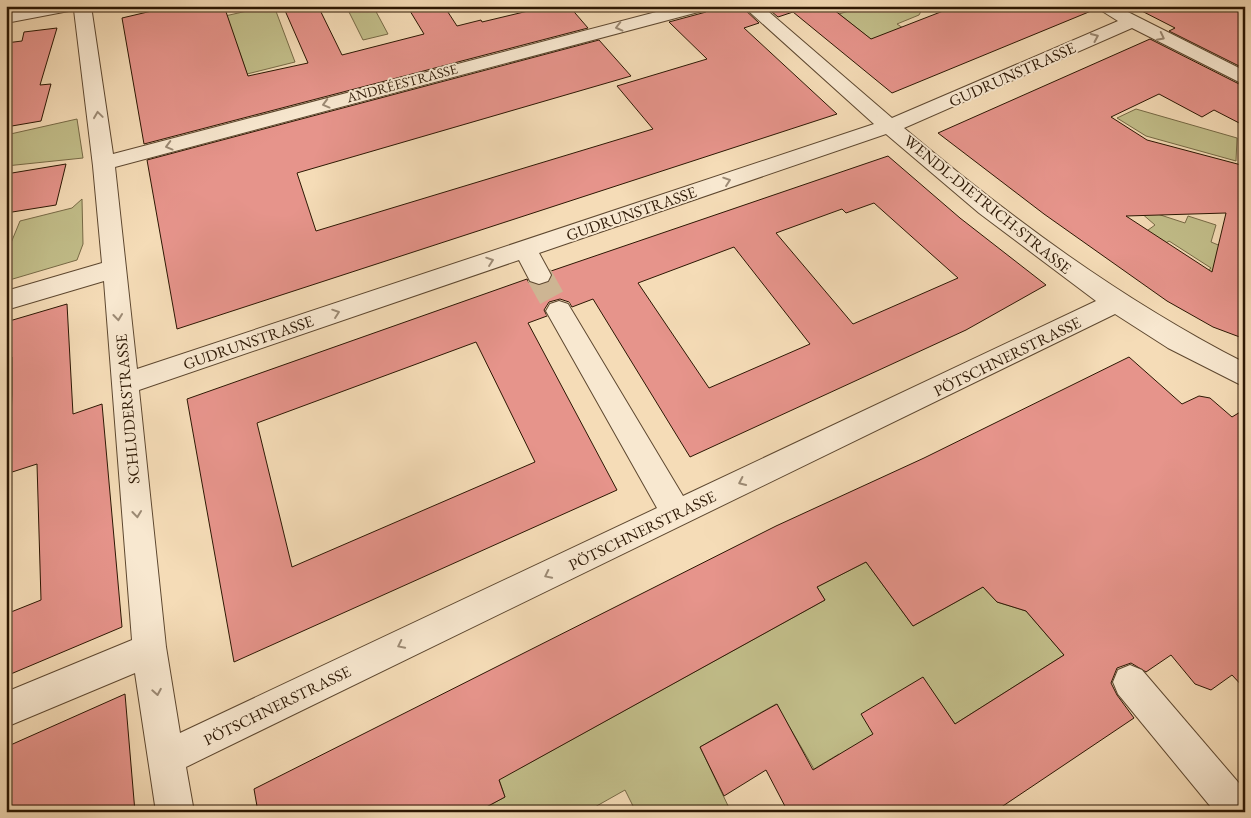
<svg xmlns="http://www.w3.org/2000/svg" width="1251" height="818" font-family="'EB Garamond',serif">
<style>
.green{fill:#c2be8a;stroke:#776a46}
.building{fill:#e6948b;stroke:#2c1703;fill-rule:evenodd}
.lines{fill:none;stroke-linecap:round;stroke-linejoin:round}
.minor-tunnel{stroke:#cdb593;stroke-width:26;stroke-dasharray:26 12;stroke-linecap:butt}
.minor-casing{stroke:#5e4830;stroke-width:2}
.minor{fill:#f8e8d0;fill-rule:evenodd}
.oneway{stroke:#9c8a74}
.labels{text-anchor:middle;stroke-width:4;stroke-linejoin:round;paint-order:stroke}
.far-street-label{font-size:14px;fill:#2c1703;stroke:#f8e8d0}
.street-label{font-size:16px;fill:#2c1703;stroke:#f8e8d0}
</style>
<rect width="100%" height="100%" fill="#f5dcb7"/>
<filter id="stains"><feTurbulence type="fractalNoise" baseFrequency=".004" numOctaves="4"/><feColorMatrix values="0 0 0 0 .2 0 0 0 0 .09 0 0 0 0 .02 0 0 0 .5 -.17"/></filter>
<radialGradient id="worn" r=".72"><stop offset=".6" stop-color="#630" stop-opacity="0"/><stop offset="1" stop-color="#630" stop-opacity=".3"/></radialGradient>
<g class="green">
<polygon points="269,6 274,6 295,62 247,74 236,42 193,53 168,29"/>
<polygon points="346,6 373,6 388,34 363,40"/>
<polygon points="865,6 924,6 919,15 897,24 930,46 872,40 839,14"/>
<polygon points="1136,109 1237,138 1236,161 1146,136 1117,118"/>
<polygon points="77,119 83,158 6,166 6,135"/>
<polygon points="82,199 83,244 77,260 6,281 6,255 20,221 72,208"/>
<polygon points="1133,206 1185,223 1188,216 1216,225 1211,242 1228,249 1245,269 1204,274 1211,268 1169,241 1156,250 1137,238 1155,225"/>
<polygon points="866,562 913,626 983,587 997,602 1026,611 1064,655 955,724 923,678 887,757 852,775 839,754 814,769 776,704 700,747 731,812 636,812 625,790 586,812 477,812 505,797 492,759 522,767 825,600 817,587"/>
</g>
<g class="building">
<polygon points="173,6 224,6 248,76 308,63 283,6 318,6 342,55 424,34 407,6 444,6 457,26 481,20 482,22 549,6 569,6 588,28 144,144 122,18"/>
<polygon points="710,6 741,6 759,23 744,28 837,114 177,329 147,160 599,40 631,76 297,173 316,231 653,129 617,86 707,59 669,22 706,12"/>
<polygon points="765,6 829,6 871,39 956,6 1092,6 1096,9 892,93 793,12 778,17"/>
<polygon points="1132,6 1245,6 1245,69 1169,31 1175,28"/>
<polygon points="57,28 40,85 51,84 41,121 6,127 6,43 22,41 24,32"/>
<path d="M1150,39L1245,87V126L1214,110L1202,117L1159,94L1111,117L1147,140L1245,166V339L1213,327L1167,301L1044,214L938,133ZM1226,213L1212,272L1126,216Z"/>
<path d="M888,156L960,218L1046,285L966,330L690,457L593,299L572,307L569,302L560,299L549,302L544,310L547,316L528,323L617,490L234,662L187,399L527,279L529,283L538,286L549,283L553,276L551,271ZM874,203L958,278L853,324L776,233L842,209L846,213ZM734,247L810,344L709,388L638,283ZM476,342L535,462L292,567L257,423Z"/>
<polygon points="66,164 56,205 6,213 6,174"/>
<polygon points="67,304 73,414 102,404 122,627 6,676 6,614 41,600 37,464 6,474 6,443 10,442 12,394 12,357 6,359 6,322"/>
<polygon points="1129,357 1182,404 1199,396 1210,398 1232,417 1245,409 1245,689 1232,675 1211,690 1195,684 1171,655 1146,672 1131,663 1117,668 1111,683 1117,695 1134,718 994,812 788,812 766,770 724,796 700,747 777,704 813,770 873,734 861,714 923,677 955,724 1064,655 1026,611 997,602 983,587 913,626 866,562 817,587 825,600 499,780 505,797 477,812 258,812 254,789 776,526 924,458"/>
<polygon points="125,694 135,812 6,812 6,747"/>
</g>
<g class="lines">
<polyline class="minor-tunnel" points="539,275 559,311"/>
<defs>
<g id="minor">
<path d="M40,6H91L113,154L679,6H708L706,10L115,167L137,369L874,124L743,6H762L892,118L1118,21L1094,6H1116L1245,71V85L1132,28L904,128C1011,218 1120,299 1245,363V387L1168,348L1115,314L186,767L194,812H156L135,673L6,727V692L132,640L104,281L6,310V291L102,263L93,166L74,10L6,23V13ZM886,134L979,213L1096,301L683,496L568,304L559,301L550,304L546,311L657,508L180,733L166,647L139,390L519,260L530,281L539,284L548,281L551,275L539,253Z"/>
<polygon points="1130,665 1142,670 1244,789 1245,812 1215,812 1118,694 1113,682 1118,670"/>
</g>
</defs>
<use href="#minor" class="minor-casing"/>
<use href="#minor" class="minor"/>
</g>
<defs><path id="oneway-chevron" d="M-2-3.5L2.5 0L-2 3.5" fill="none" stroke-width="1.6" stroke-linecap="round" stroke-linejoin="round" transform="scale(1.25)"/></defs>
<g class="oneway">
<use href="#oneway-chevron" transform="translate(619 27) rotate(166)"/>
<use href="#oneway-chevron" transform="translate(1095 37) rotate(-24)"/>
<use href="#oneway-chevron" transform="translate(1161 37) rotate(27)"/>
<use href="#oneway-chevron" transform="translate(326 104) rotate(165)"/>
<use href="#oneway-chevron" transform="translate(98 115) rotate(-98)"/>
<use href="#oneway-chevron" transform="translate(169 146) rotate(165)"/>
<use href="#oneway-chevron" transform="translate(727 181) rotate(-19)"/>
<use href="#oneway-chevron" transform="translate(490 261) rotate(-19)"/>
<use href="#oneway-chevron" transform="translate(336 313) rotate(-19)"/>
<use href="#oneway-chevron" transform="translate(118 317) rotate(84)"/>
<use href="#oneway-chevron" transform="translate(742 482) rotate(155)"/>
<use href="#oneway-chevron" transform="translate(137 514) rotate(84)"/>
<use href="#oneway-chevron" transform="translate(548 575) rotate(154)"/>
<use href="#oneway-chevron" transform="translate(401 645) rotate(154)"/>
<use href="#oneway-chevron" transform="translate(157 692) rotate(80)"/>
</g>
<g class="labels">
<g class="far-street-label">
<text transform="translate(402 83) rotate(-15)" y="5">ANDRÉESTRASSE</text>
</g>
<g class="street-label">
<text transform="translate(1012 74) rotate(-24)" y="6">GUDRUNSTRASSE</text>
<text transform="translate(988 204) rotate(39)" y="6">WENDL-DIETRICH-STRASSE</text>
<text transform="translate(631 213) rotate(-19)" y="6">GUDRUNSTRASSE</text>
<text transform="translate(248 342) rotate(-19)" y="6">GUDRUNSTRASSE</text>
<text transform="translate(1007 356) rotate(-26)" y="6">PÖTSCHNERSTRASSE</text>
<text transform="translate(127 409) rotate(-95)" y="6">SCHLUDERSTRASSE</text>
<text transform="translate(642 530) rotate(-26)" y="6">PÖTSCHNERSTRASSE</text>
<text transform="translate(277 705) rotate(-26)" y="6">PÖTSCHNERSTRASSE</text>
</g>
</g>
<rect width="1251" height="818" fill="none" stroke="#f5dcb7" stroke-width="25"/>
<rect x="8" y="8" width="1236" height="803" fill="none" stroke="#2c1703" stroke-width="2.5"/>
<rect x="12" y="12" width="1226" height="793" fill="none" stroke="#2c1703"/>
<rect width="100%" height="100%" filter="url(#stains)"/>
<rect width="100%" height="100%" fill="url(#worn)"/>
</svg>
